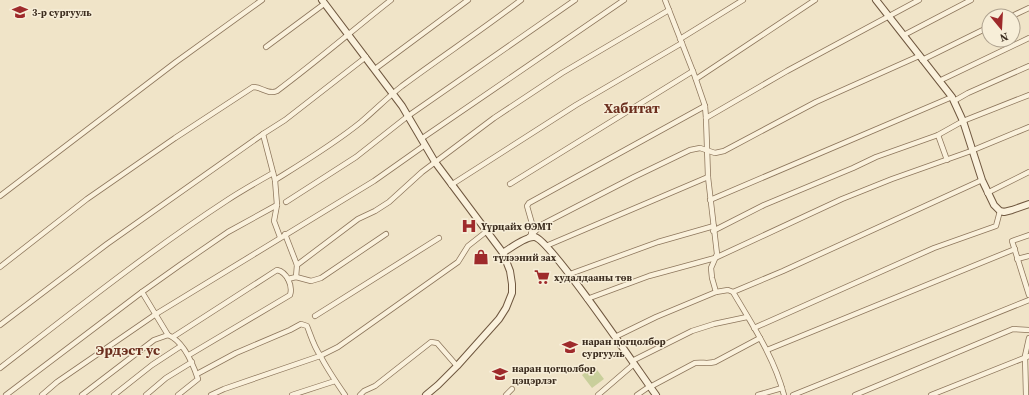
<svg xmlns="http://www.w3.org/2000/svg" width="1029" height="395" font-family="'Source Serif 4',serif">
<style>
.green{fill:#c9cf9b}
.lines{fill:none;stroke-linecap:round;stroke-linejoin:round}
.street-casing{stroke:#8d765c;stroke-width:6}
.secondary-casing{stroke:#6f573f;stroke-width:8}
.street{stroke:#faf1dc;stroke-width:4.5}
.secondary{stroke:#faf1dc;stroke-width:6}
.labels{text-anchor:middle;stroke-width:3;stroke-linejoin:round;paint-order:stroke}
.poi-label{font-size:10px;font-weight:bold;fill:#3d2e20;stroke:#f7eed8;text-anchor:start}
.district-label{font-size:14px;font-weight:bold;fill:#6b2e1e;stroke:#f7eed8}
</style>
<rect width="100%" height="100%" fill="#f0e4c8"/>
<polygon class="green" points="594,366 604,379 592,388 582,375"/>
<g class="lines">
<defs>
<g id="street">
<path d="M665,0L694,74L705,106L706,118L708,177L717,254L711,268L712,278L716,292L728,290L733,292C753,326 774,357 784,395"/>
<polyline points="1012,16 1029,8"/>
<polyline points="904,35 971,0"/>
<polyline points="680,39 743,0"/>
<polyline points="266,47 324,4"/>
<polyline points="922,60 989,27"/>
<polyline points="375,69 468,0"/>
<polyline points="696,79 815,0"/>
<polyline points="939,81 1029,38"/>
<polyline points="954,101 968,93 1029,66"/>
<polyline points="706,118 787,71 919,0"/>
<polyline points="938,135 947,160"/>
<polyline points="421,139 624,0"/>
<path d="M275,180C304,162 334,144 361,122C375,110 388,97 402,86C441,57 482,30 521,0"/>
<polyline points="510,184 693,71"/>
<polyline points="451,185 576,105 682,43"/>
<polyline points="987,193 1029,172"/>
<polyline points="0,196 176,62 262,0"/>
<polyline points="710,200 952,97"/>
<polyline points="286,202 356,157 408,116 575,0"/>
<polyline points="713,231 764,205 853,168 876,157 938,135 963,121 1029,95"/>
<polyline points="531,233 533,227 527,206 529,203 705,106"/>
<polyline points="285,234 297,265 296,277 288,279"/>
<polyline points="1029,235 1012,241 1029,295"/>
<polyline points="280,237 274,221 277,205 275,180 263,134 285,120 366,57"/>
<polyline points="529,237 543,224 634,177 690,150 700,148 715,153 724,151 816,102 919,56"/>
<polyline points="546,246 708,177"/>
<polyline points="1017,259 1029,256"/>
<polyline points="297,265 358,219 375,211 389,202 422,172 494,118 562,73 669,10"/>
<path d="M0,267L87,199L175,138L253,87C262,87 268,95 277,91C316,62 353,30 391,0"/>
<polyline points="570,274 658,242 714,226"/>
<polyline points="296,277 311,281 321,278 386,234"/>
<polyline points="142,292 168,335"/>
<polyline points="733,292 783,271 982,180"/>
<polyline points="587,299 649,276 715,258 842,199 892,179 971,151 1029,127"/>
<polyline points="315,316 439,238"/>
<polyline points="0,325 107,244 263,134"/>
<polyline points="754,328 934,248 996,226 1000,211"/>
<path d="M173,337L277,270C287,272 293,286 290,295L189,355"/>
<polyline points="615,337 656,317 716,292"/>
<polyline points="767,350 1015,249"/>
<polyline points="632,361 692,331 714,324 747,317"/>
<path d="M0,368C74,311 148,252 226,201C241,191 257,182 273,173"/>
<path d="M197,374L236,353L290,330L301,324L307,326C311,336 314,347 320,355C327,369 336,382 345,395"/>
<path d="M650,387L695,363C702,362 708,364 715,362L760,338"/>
<polyline points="6,395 142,292 180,265 228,232 277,205"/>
<polyline points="42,395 57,382 156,314 374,181 425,145"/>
<path d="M82,395L154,340L168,335C183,341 193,364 198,379L178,395"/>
<polyline points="114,395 152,365 181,346"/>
<polyline points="146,395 166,378 192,362"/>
<polyline points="211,395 224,389 320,356 338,347 458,262 468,246 487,231"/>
<polyline points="292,395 335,381"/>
<polyline points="360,395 364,391 375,386 431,342 437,343 457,366"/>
<polyline points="506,395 512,389"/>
<polyline points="598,395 634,364"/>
<polyline points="637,395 650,386"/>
<polyline points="758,395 782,388"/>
<polyline points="793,395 1029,300"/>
<polyline points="855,395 1013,329 1029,330"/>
<polyline points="931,395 1029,356"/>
<polyline points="1026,395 1025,356 1029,338"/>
</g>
<g id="secondary">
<polyline points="322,0 402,106 435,162 503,253 510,271 512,284 512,293 506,308 499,319 457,366 438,385 426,395"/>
<polyline points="876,0 952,97 963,121 982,180 994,205 1000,211 1004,212 1012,210 1029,204"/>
<path d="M503,253C510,248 527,236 535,237C551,241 640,373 656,395"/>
</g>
</defs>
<use href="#street" class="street-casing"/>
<use href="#secondary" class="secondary-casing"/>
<use href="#street" class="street"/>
<use href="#secondary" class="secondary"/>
</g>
<defs>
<symbol id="school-bare" viewBox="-9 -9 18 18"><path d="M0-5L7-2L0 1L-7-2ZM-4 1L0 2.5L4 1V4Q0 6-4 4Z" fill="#9e2a2b" stroke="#f7eed8" stroke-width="2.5" paint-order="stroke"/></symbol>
<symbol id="hospital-bare" viewBox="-9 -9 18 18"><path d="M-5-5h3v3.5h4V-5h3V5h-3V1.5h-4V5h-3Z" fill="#9e2a2b" stroke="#f7eed8" stroke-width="2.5" paint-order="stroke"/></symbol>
<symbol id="shop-bare" viewBox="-9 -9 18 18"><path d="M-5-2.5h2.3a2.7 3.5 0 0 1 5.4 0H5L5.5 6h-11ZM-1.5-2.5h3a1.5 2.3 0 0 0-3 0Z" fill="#9e2a2b" stroke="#f7eed8" stroke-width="2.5" paint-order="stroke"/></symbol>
<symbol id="supermarket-bare" viewBox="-9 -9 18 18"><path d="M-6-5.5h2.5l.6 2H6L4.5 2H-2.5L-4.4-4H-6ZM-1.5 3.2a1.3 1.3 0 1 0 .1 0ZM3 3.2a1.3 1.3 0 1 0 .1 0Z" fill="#9e2a2b" stroke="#f7eed8" stroke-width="2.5" paint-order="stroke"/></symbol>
</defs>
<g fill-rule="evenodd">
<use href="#school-bare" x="9" y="1" width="22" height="22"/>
<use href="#hospital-bare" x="458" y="215" width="22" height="22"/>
<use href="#shop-bare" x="470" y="246" width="22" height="22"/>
<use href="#supermarket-bare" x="531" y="266" width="22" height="22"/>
<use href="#school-bare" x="559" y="336" width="22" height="22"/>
<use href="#school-bare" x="489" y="363" width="22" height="22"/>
</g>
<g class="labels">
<g class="poi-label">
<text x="32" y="16">3-р сургууль</text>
<text x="481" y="230">Үүрцайх ӨЭМТ</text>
<text x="493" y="261">түлээний зах</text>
<text x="554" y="281">худалдааны төв</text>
<text x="582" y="345">наран цогцолбор<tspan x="582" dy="12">сургууль</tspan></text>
<text x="512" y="372">наран цогцолбор<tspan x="512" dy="12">цэцэрлэг</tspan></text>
</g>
<g class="district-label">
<text x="632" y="113">Хабитат</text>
<text x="128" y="355">Эрдэст ус</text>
</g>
</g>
<g transform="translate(1001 28) rotate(162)"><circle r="19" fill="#f7eed8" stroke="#ada18e"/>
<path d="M0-3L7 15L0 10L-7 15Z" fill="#9e2a2b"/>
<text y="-6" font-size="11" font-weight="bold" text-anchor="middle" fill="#3d2e20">N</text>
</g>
</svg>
